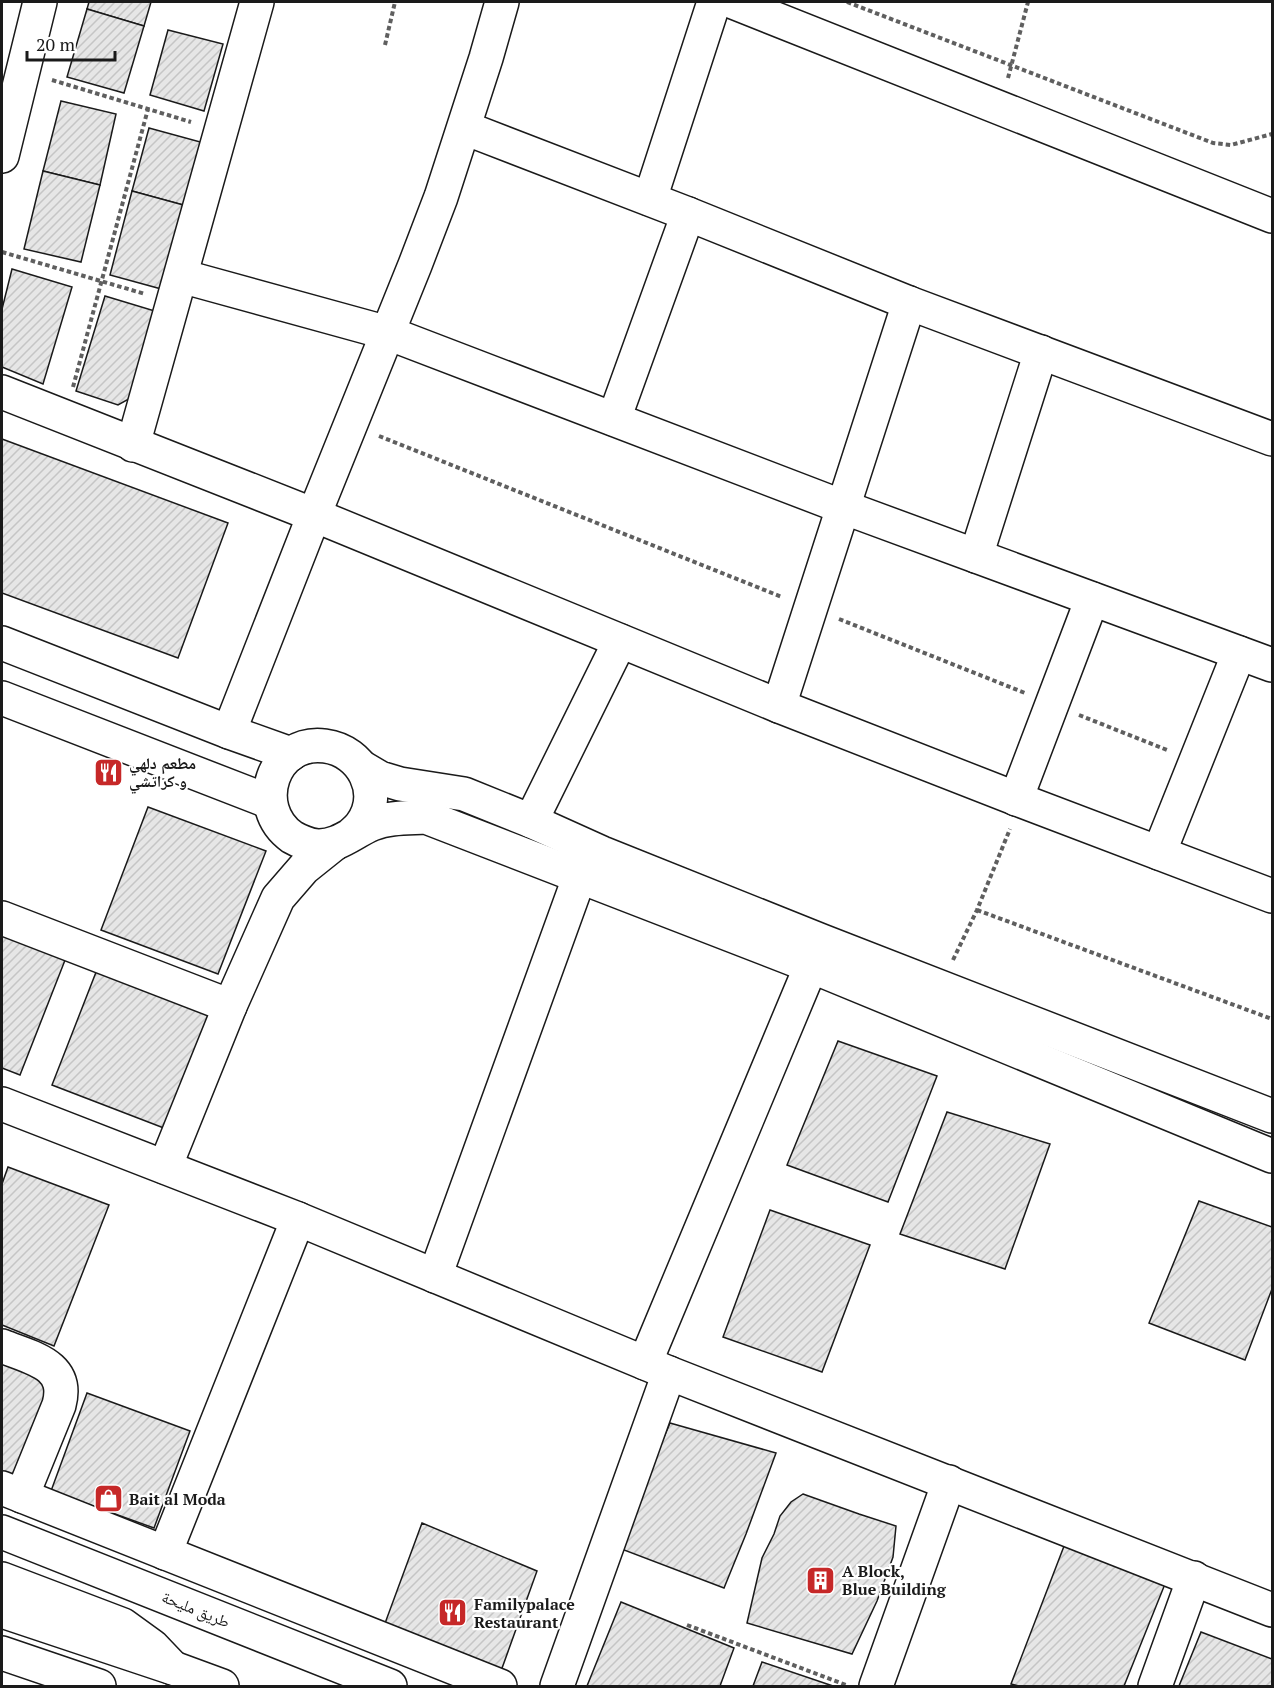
<svg xmlns="http://www.w3.org/2000/svg" width="1274" height="1688" font-family="'PT Serif','Noto Naskh Arabic',serif">
<style>
.building{fill:url(#building-hatch);stroke:#1a1a1a;stroke-width:1.5}
.lines{fill:none;stroke-linecap:round;stroke-linejoin:round}
.minor-casing{stroke:#1a1a1a;stroke-width:36}
.major-casing{stroke:#1a1a1a;stroke-width:36}
.highway-casing{stroke:#1a1a1a;stroke-width:36}
.path{stroke:#5f5f5f;stroke-width:4;stroke-dasharray:4.5 3;stroke-linecap:butt}
.minor{stroke:#fff;stroke-width:33}
.major{stroke:#fff;stroke-width:33}
.highway{stroke:#fff;stroke-width:33}
.labels{text-anchor:middle;stroke-width:4.5;stroke-linejoin:round;paint-order:stroke}
.poi-label{font-size:16px;font-weight:bold;fill:#1a1a1a;stroke:#fff;text-anchor:start}
.street-label{font-size:16px;fill:#1a1a1a;stroke:#fff}
</style>
<defs>
<pattern id="building-hatch" width="6" height="6" patternUnits="userSpaceOnUse" patternTransform="scale(1.5)"><rect width="6" height="6" fill="#e6e6e6"/><path d="M-1 1l2-2M0 6l6-6M5 7l2-2" fill="none" stroke="#c5c5c5"/></pattern>
</defs>
<rect width="100%" height="100%" fill="#fff"/>
<g class="building">
<polygon points="89,2 151,2 144,26 87,9"/>
<polygon points="87,9 144,26 124,93 67,77"/>
<polygon points="168,30 223,44 204,111 150,95"/>
<polygon points="61,101 116,114 100,185 43,171"/>
<polygon points="149,128 204,143 187,206 132,191"/>
<polygon points="43,171 100,185 81,262 24,249"/>
<polygon points="132,191 187,206 165,290 110,275"/>
<polygon points="12,269 72,287 43,384 2,367 2,309"/>
<polygon points="105,296 158,312 136,395 118,405 76,391"/>
<polygon points="2,439 228,523 178,658 2,593"/>
<polygon points="148,807 266,851 218,974 101,930"/>
<polygon points="2,925 69,950 20,1075 2,1068"/>
<polygon points="100,962 218,1007 169,1130 52,1085"/>
<polygon points="838,1041 937,1076 888,1202 787,1165"/>
<polygon points="947,1112 1050,1144 1005,1269 900,1234"/>
<polygon points="8,1167 109,1205 54,1346 2,1325 2,1184"/>
<polygon points="1199,1201 1272,1227 1272,1289 1245,1360 1149,1323"/>
<polygon points="770,1210 870,1245 822,1372 723,1337"/>
<polygon points="2,1363 54,1383 15,1479 2,1473"/>
<polygon points="87,1393 190,1431 154,1528 51,1491"/>
<polygon points="670,1423 776,1453 746,1534 724,1588 624,1550 623,1547 630,1516"/>
<polygon points="803,1494 859,1514 896,1526 893,1557 877,1601 852,1654 747,1623 762,1558 774,1534 780,1516 791,1502"/>
<polygon points="422,1523 537,1571 501,1671 384,1626"/>
<polygon points="1066,1541 1167,1579 1124,1686 1019,1686 1011,1684"/>
<polygon points="621,1602 734,1648 720,1686 587,1686"/>
<polygon points="1201,1632 1272,1659 1272,1686 1179,1686"/>
<polygon points="762,1662 833,1686 753,1686"/>
</g>
<g class="lines">
<defs>
<g id="minor">
<polyline points="733,2 1272,216"/>
<polyline points="465,128 688,214 909,303 1272,439"/>
<polyline points="2,156 40,2"/>
<polyline points="650,199 714,2"/>
<polyline points="181,276 388,333 843,507 1272,665"/>
<polyline points="2,392 314,515 779,706 1022,801 1272,896"/>
<polyline points="614,419 688,214"/>
<polyline points="133,445 257,2"/>
<polyline points="976,556 1041,352"/>
<polyline points="2,643 229,732 291,754"/>
<polyline points="2,698 270,802"/>
<polyline points="779,706 909,303"/>
<polyline points="229,732 314,515 415,265 441,197 486,58 502,2"/>
<polyline points="363,768 380,778 400,784 464,794 531,821 602,853 822,941 1272,1116"/>
<polyline points="1016,799 1092,599"/>
<polyline points="531,821 620,641"/>
<path d="M351,835C354,832 358,829 361,825C384,793 363,751 325,746C273,739 250,807 292,837C299,841 308,845 317,846C338,847 353,832 372,824C389,817 408,818 426,817L811,966L1272,1156"/>
<polyline points="1159,853 1239,653"/>
<polyline points="2,918 230,1006"/>
<polyline points="2,1104 298,1219 669,1373 1272,1610"/>
<polyline points="165,1167 230,1006 278,898 304,868 334,844"/>
<polyline points="435,1276 579,878"/>
<path d="M2,1346C31,1358 70,1364 59,1405L22,1496"/>
<polyline points="645,1363 811,966"/>
<polyline points="2,1488 500,1686"/>
<polyline points="165,1553 298,1219"/>
<polyline points="2,1653 99,1686"/>
<polyline points="557,1686 669,1373"/>
<polyline points="876,1686 949,1482"/>
<polyline points="1155,1686 1194,1578"/>
</g>
<g id="major">
<polyline points="2,1532 390,1686"/>
<polyline points="2,1611 173,1668 222,1686"/>
</g>
<polyline id="highway" points="2,1579 123,1625 152,1646 173,1668"/>
</defs>
<use href="#minor" class="minor-casing"/>
<use href="#major" class="major-casing"/>
<use href="#highway" class="highway-casing"/>
<g class="path">
<polyline points="847,2 1213,143 1231,145 1272,134"/>
<polyline points="385,45 395,2"/>
<polyline points="1008,78 1028,2"/>
<polyline points="52,80 191,122"/>
<polyline points="2,252 145,294"/>
<polyline points="73,387 148,109"/>
<polyline points="379,436 782,597"/>
<polyline points="839,619 1025,693"/>
<polyline points="1079,715 1167,750"/>
<polyline points="977,910 1272,1019"/>
<polyline points="953,960 977,910 1010,829"/>
<polyline points="687,1625 846,1685"/>
</g>
<use href="#minor" class="minor"/>
<use href="#major" class="major"/>
<use href="#highway" class="highway"/>
</g>
<defs>
<symbol id="restaurant-square" viewBox="-11 -11 22 22"><rect x="-9" y="-9" width="18" height="18" rx="4" fill="#c62828" stroke="#fff"/><path d="M-5-6h1v4h1v-4h1v4h1v-4h1v5L-1.5 .5V6h-2V.5L-5-1ZM5-6V6H3V1.5H1.5Q1.5-4 5-6Z" fill="#fff"/></symbol>
<symbol id="shop-square" viewBox="-11 -11 22 22"><rect x="-9" y="-9" width="18" height="18" rx="4" fill="#c62828" stroke="#fff"/><path d="M-5-2.5h2.3a2.7 3.5 0 0 1 5.4 0H5L5.5 6h-11ZM-1.5-2.5h3a1.5 2.3 0 0 0-3 0Z" fill="#fff"/></symbol>
<symbol id="building-square" viewBox="-11 -11 22 22"><rect x="-9" y="-9" width="18" height="18" rx="4" fill="#c62828" stroke="#fff"/><path d="M-4-6H4V6H1V3H-1V6H-4ZM-2.5-4.3h1.7v1.8h-1.7ZM.8-4.3h1.7v1.8H.8ZM-2.5-1h1.7V.8h-1.7ZM.8-1h1.7V.8H.8Z" fill="#fff"/></symbol>
</defs>
<g fill-rule="evenodd">
<use href="#restaurant-square" x="92" y="756" width="33" height="33"/>
<use href="#shop-square" x="92" y="1482" width="33" height="33"/>
<use href="#building-square" x="804" y="1564" width="33" height="33"/>
<use href="#restaurant-square" x="436" y="1596" width="33" height="33"/>
</g>
<g class="labels">
<g class="poi-label">
<text x="129" y="769">مطعم دلهي<tspan x="129" dy="18">و كراتشي</tspan></text>
<text x="129" y="1505">Bait al Moda</text>
<text x="842" y="1577">A Block,<tspan x="842" dy="18">Blue Building</tspan></text>
<text x="474" y="1610">Familypalace<tspan x="474" dy="18">Restaurant</tspan></text>
</g>
<g class="street-label">
<text transform="translate(196 1609) rotate(22)" y="6">طريق مليحة</text>
</g>
</g>
<rect width="1274" height="1688" fill="none" stroke="#1a1a1a" stroke-width="6"/>
<path d="M27 51v9h88v-9" fill="none" stroke="#1a1a1a" stroke-width="3"/>
<text x="36" y="51" font-size="18" fill="#1a1a1a" stroke="#ffffff" stroke-width="4.5" paint-order="stroke">20 m</text>
</svg>
